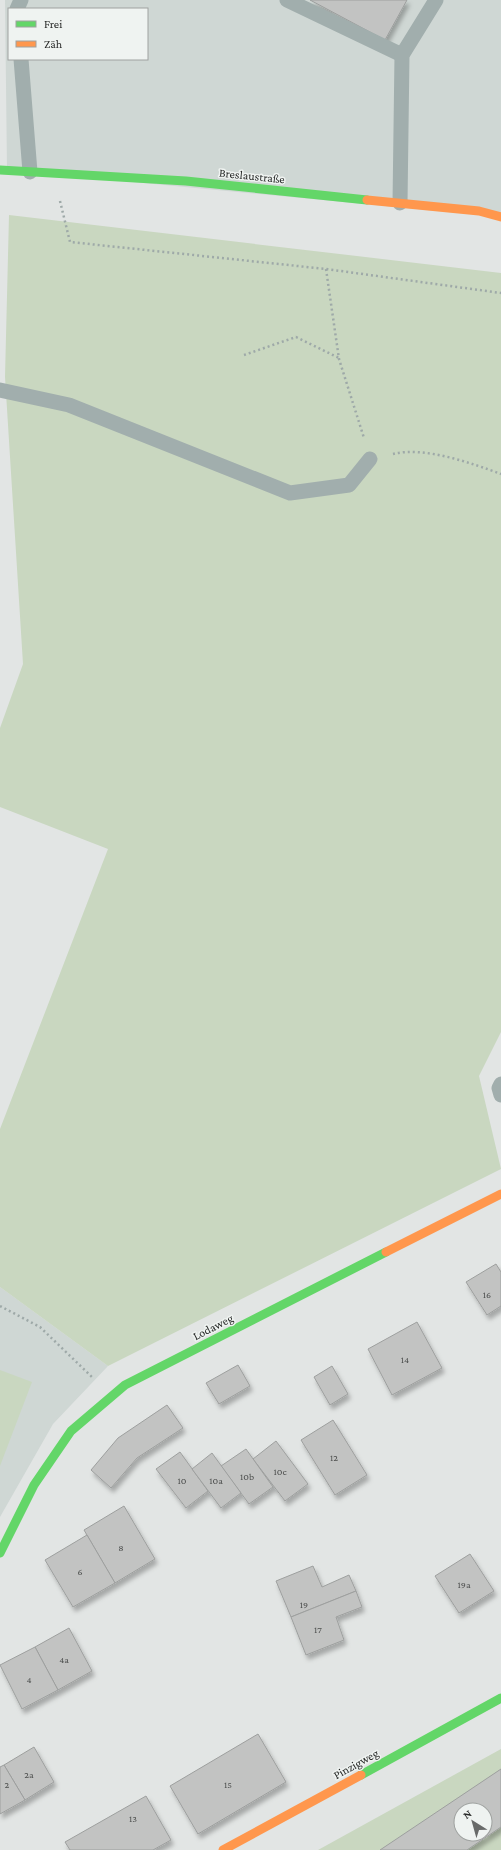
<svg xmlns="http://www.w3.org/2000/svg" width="501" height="1850" font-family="'Crimson Pro',serif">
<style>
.built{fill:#cfd7d4;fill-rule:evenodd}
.green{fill:#c9d7c0;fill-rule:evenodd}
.building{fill:#c2c3c2;stroke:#9d9f9e;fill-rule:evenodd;filter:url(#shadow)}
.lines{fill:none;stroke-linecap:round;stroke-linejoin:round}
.path{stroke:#9ea9a8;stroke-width:2.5;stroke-dasharray:2 3;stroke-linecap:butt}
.lane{stroke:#a1aead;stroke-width:15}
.fast{stroke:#63d668;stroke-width:9}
.slow{stroke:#ff974d;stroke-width:9}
.labels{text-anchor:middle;stroke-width:3;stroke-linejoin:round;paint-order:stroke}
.number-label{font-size:10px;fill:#4d4f4e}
.street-label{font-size:12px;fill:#262827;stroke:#eff3f1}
</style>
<defs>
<filter id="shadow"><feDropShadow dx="2.5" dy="4.5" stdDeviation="2" flood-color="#0004"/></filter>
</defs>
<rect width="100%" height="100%" fill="#e2e5e4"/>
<g class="built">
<path d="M5,0H501V217L7,170ZM9,9H147V59H9Z"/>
<polygon points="0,1287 108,1366 53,1424 0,1517"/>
</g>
<g class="green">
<polygon points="9,215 501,273 501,1032 479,1076 501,1169 108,1366 0,1287 0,1129 108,849 0,807 0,728 23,664 5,377"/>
<polygon points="0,1370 32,1382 0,1466"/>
<path d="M501,1749V1850H318ZM461,1810H485V1834H461Z"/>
</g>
<g class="building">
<polygon points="310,0 407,0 385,40"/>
<polygon points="496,1264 501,1272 501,1306 487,1315 466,1282"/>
<polygon points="417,1322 442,1368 392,1395 368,1349"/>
<polygon points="238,1365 250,1386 219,1404 206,1383"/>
<polygon points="332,1366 348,1394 330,1405 314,1377"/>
<polygon points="167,1405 183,1428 137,1458 111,1488 91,1470 118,1438"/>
<polygon points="333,1420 367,1475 335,1495 301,1440"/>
<polygon points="276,1441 308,1484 285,1501 253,1459"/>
<polygon points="246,1449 273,1487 249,1504 221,1466"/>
<polygon points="180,1452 208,1491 186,1508 156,1469"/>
<polygon points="212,1453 241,1493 221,1508 192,1469"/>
<polygon points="124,1506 155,1559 115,1583 84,1530"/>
<polygon points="87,1535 115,1583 73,1607 45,1560"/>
<polygon points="470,1554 494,1591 459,1613 435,1576"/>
<polygon points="313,1566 322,1587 349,1575 356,1591 291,1617 276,1581"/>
<polygon points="356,1591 362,1607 336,1617 344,1640 306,1655 291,1617"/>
<polygon points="69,1628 92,1671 58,1690 35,1647"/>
<polygon points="35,1647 58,1690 22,1709 0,1665"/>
<polygon points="258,1734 286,1782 198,1834 170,1786"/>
<polygon points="34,1747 54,1782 25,1800 4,1765"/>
<polygon points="4,1765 25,1800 0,1814 0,1767"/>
<path d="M501,1769V1827L467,1850H380ZM461,1810H485V1834H461Z"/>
<polygon points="146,1796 171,1840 153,1850 70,1850 65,1842"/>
</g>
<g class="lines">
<g class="path">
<polyline points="60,201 70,242 326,269 501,293"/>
<polyline points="326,269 339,359 364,438"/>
<polyline points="244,355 296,337 339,358"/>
<path d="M393,454C424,446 471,463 501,474"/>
<polyline points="0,1306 40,1327 93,1378"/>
</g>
<g class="lane">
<polyline points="287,0 402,55"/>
<polyline points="17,9 21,0"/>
<polyline points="21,59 30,172"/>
<polyline points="400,203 402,55 436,0"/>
<polyline points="0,390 69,405 290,493 349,485 370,459"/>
<polyline points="501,1084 499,1088 501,1095"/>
</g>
<g class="fast">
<polyline points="0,170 186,181 367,200"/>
<polyline points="0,1553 34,1485 71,1431 125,1385 386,1252"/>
<polyline points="361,1775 501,1698"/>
</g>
<g class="slow">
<polyline points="367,200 479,211 501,217"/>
<polyline points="386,1252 501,1194"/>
<polyline points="223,1850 361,1775"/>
</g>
</g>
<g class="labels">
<g class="number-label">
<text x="487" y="1298">16</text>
<text x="405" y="1363">14</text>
<text x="334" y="1461">12</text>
<text x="280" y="1475">10c</text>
<text x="247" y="1480">10b</text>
<text x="182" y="1484">10</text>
<text x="216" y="1484">10a</text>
<text x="121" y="1551">8</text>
<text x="80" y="1575">6</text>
<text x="464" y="1588">19a</text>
<text x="304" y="1608">19</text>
<text x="318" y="1633">17</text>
<text x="64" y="1663">4a</text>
<text x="29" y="1683">4</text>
<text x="29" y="1778">2a</text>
<text x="7" y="1788">2</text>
<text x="228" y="1788">15</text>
<text x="133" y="1822">13</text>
</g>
<g class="street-label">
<text transform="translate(252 176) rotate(6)" y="4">Breslaustraße</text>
<text transform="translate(213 1327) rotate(-27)" y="4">Lodaweg</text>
<text transform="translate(356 1764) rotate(-29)" y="4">Pinzigweg</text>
</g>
</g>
<rect x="8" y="8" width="140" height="52" fill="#eff3f1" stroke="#9fa2a0"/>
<rect x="16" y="21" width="20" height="6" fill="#63d668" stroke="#9fa2a0"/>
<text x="44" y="28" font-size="12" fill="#262827">Frei</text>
<rect x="16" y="41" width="20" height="6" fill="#ff974d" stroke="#9fa2a0"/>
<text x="44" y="48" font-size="12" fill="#262827">Zäh</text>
<g transform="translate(473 1822) rotate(323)"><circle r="19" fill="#eff3f1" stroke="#9fa2a0"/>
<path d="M0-3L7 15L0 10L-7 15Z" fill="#686a69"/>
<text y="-6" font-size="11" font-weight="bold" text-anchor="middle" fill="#262827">N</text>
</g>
</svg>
